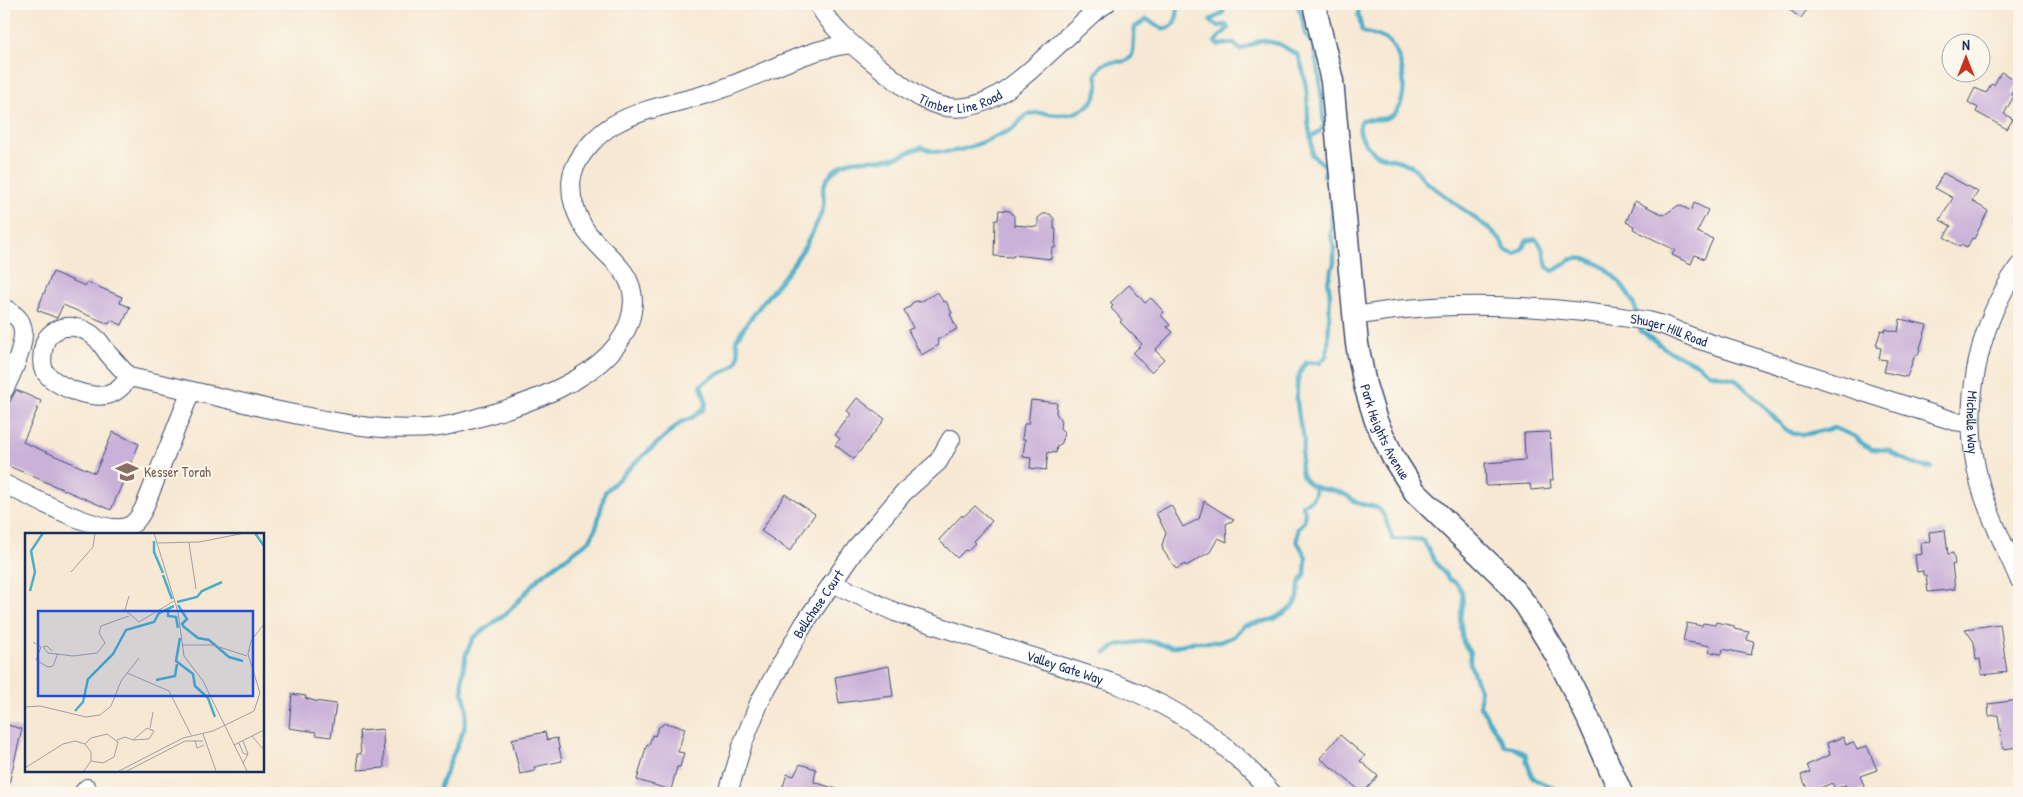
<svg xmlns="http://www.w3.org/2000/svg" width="2023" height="797" font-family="'Patrick Hand',sans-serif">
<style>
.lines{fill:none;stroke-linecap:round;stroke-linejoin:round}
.stream{stroke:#4aadc9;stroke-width:4.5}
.building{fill:#cab1d9}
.minor-casing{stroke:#3c4b70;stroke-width:20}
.major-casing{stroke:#3c4b70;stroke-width:25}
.minor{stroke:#fff;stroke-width:18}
.major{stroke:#fff;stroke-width:22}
.labels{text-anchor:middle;stroke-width:4;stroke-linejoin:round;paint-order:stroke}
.street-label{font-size:14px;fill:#1b2f5e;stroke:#fbf7ec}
.education-label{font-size:14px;fill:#785e54;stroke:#fbf7ec;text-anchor:start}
.inset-river{fill:none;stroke:#4aadc9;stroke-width:2.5}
.inset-road{fill:none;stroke:#9f9ea4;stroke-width:1}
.view{fill:#1d4ed8;fill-opacity:0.15;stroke:#1d4ed8;stroke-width:2.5}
.inset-edge{fill:none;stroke:#1b2f5e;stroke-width:2.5}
</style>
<rect width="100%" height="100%" fill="#fbf7ec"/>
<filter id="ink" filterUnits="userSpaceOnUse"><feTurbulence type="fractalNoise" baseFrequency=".02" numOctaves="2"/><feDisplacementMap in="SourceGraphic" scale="10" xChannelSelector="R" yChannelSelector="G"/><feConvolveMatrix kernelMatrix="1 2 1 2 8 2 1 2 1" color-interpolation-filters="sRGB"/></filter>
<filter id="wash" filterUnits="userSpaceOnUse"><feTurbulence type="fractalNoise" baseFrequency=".0096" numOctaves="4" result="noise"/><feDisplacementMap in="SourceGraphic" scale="20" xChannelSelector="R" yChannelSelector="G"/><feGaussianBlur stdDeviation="1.12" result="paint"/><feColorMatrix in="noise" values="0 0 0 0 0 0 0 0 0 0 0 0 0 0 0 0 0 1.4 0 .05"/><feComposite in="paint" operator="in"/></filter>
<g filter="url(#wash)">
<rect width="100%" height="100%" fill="#f7e8d3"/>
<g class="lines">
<g class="stream">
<polyline points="1219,4 1223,4"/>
<path d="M1227,4L1222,14L1210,20L1212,23L1218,26L1226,25L1228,28L1215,42L1219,45L1234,43L1240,50L1261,40L1279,44L1298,55C1306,76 1308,98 1308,120C1309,132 1313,143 1312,155L1326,166L1324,176L1329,186L1332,208L1331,234L1334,248V263L1328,281L1330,295L1328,347L1326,356L1320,363L1307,362C1292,376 1297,406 1300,424C1301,429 1303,434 1304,439C1304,452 1296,469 1305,480C1316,492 1331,488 1344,494C1350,497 1354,502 1360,504C1366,506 1373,504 1379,509C1387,516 1388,530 1393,539C1404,540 1413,538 1423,540L1436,563L1449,579L1456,583L1462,591L1463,605L1460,618L1463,642L1470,653V664L1480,691V706L1505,746L1513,747L1525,754C1527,761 1529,771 1533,777C1539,785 1550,782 1560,793"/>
<polyline points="1297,4 1302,16 1305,34 1313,45 1320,80 1324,126 1320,131 1311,137"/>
<path d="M1359,4L1358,13L1362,31C1370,36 1380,34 1387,40C1404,53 1413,106 1389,117C1382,121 1370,118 1362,120C1354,132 1367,148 1378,155C1387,159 1396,159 1405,163C1414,166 1419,173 1425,181L1492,231L1501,241L1506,251L1515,254L1523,248L1526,241L1536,239C1544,247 1545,257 1547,267L1553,271C1560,268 1567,261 1573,259C1603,254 1630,291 1638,315"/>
<polyline points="1639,323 1641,331 1667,350 1697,364 1709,373 1735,379 1759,401 1784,428 1794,434 1807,434 1834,428 1856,437 1861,443 1872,449 1888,450 1901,458 1920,466 1932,468"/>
<polyline points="1106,653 1117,645 1148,641 1172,647 1193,642 1219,642 1233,637 1243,626 1274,619 1291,608 1298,598 1299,584 1305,574 1306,557 1297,541 1298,528 1304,521 1305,511 1302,505 1311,500 1315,494 1314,487"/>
<path d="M437,793L464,729L467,708L463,693L462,678L466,654L473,638L508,612L540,577L590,540L597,525L605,492L634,464L681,422L692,418L704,409L706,402L701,385C722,367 746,374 736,340C758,302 795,271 813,231C816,224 822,215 823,207C824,202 823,196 823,192C823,181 831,173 838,167C851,157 872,161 887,159C900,158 909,151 922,147C946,160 977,145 999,135C1003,133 1009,131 1013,129C1019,125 1021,116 1030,114C1039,111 1051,115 1060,115C1083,115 1104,99 1096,75C1105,52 1125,70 1132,55C1135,47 1133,36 1135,27L1147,19C1151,22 1157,27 1162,28C1176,31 1178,14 1178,4"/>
</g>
</g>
<g id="blocks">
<g class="building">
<polygon points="1781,4 1811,4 1801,18"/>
<polygon points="2001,72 2018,81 2011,94 2014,96 2004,114 2013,119 2007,129 1976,112 1978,108 1968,102 1975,88 1986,93 1991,84 1994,85"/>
<polygon points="1943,173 1978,192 1972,201 1988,211 1974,239 1972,238 1967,248 1961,245 1960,247 1944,237 1951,226 1940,220 1953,198 1935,188"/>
<polygon points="1635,201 1664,215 1679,205 1691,211 1694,203 1708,210 1697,232 1713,239 1704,259 1695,255 1691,264 1672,255 1675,250 1633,229 1634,226 1626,222"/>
<polygon points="999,210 1010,211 1014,216 1014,225 1038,227 1038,218 1043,214 1050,214 1054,219 1054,229 1056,229 1055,248 1052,248 1051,259 1013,255 1013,257 994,256 995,220 998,220"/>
<polygon points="53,272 85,286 87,282 122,297 120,303 130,307 122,325 111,320 109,324 63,305 57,318 37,310"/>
<polygon points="1129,285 1145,303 1151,298 1164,312 1161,315 1170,325 1167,327 1173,332 1155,350 1164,359 1151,372 1133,353 1142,344 1120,322 1122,320 1111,308 1113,306 1110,303"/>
<polygon points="938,292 943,302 946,301 952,313 950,314 957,329 937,340 939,345 921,355 908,330 913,328 904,310 911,306 912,303 916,301 920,302"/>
<polygon points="1900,319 1927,325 1918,355 1915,355 1907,377 1884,372 1887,360 1879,359 1881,348 1877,347 1878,345 1876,345 1881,330 1885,331 1885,329 1898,332"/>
<polygon points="16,390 41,401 23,442 95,473 113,432 139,444 111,510 4,464 4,413"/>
<polygon points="857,398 885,419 854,459 835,445 840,439 835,435 851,414 847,411"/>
<polygon points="1031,400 1057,403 1056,413 1061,421 1060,428 1064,432 1062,443 1057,446 1056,453 1048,452 1046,470 1030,468 1031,458 1023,457 1025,439 1022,439 1024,424 1028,424"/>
<polygon points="1550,432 1553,480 1550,480 1551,488 1531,490 1530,484 1486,486 1485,463 1525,460 1524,433"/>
<polygon points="785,494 815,514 790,551 761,531"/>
<polygon points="1204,501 1234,520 1226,524 1227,542 1218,538 1210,552 1186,566 1185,564 1176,569 1163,550 1162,545 1166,533 1156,513 1171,505 1183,527 1199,519"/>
<polygon points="975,506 992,521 973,541 975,543 967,551 965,550 957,558 939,540 962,515 963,517"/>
<polygon points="1945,530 1948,554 1953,553 1955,564 1952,565 1955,589 1928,592 1926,575 1923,575 1923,571 1917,572 1915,555 1922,554 1921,543 1930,542 1929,532"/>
<polygon points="1716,622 1734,626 1734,629 1749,632 1747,640 1754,642 1751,655 1723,649 1722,654 1709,652 1710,646 1683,641 1687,623 1702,626 1703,623 1715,625"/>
<polygon points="2000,624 2007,672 1982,675 1980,659 1976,660 1974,642 1965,629"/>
<polygon points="889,666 893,696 839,703 835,677"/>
<polygon points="292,694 306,696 305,698 315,701 336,704 331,737 316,735 316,732 289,728"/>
<polygon points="2019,700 2019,747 2003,749 1998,715 1989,716 1988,704"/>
<polygon points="665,723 685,728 678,752 684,753 680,767 677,767 671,790 637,780 647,744 649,745 652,735 655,736 658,728"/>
<polygon points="4,724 22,729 8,788 4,788"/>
<polygon points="383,729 384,768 358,770 357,754 361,754 359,731"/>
<polygon points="545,732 547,740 557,738 562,761 534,767 535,771 520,774 512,739"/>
<polygon points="1340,735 1365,756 1360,761 1378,776 1363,793 1320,758"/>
<polygon points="1843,737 1846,745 1853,742 1857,750 1867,746 1877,770 1860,776 1865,788 1852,793 1848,793 1845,785 1835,789 1832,783 1809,793 1801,775 1810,772 1807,765 1830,755 1827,743"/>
<polygon points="800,764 816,769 814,782 840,790 840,793 781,793 787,774 794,776"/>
</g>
</g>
</g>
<g filter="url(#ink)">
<use href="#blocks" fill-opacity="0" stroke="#3c4b70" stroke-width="1"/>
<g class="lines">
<defs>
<g id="minor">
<path id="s1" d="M818,4C834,33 859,50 884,71C897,81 910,93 925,100C973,124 1011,88 1044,58C1061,42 1078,27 1095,11L1106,4"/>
<path id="s2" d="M2019,266C1976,327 1960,412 1980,484C1989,517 2006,548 2019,579"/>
<path d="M4,308C10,312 18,316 21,323C29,340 11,375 4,390"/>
<path id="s3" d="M1353,316C1371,314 1388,310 1406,309C1487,301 1569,308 1648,321L1663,325L1697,339L1954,421L1971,423"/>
<path d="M129,377C123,370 117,364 111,357C106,352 102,344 97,339C83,325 61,321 47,338C43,345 41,360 43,368C50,386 93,401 110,394C119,391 124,384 129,377C175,387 220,397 265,408C322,420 381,434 439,427C454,425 469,420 484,416C516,407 545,397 575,380C604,363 632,338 633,301C633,266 598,253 583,226C578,217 574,207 572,197C571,187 570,177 575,167C582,151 598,134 613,125C642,108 678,103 710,93C758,78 800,50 851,44"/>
<path d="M4,484C30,496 100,535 126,527C135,525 140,516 144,508L191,391"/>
<path id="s4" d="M832,583L895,612L1113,683C1181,709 1223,739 1272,793"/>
<polyline points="83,793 87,788"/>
<path id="s5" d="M728,793L743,743L760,701L804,624L855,550L904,492L938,462L951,439"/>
</g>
<g id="major">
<path id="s6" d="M1314,4L1332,81L1357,344L1365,385L1376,421L1393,457L1415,492L1502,576L1526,605L1557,656L1588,718L1621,793"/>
</g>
</defs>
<use href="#minor" class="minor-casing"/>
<use href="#major" class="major-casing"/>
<use href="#minor" class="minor"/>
<use href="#major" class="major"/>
</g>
</g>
<defs>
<symbol id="school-bare" viewBox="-9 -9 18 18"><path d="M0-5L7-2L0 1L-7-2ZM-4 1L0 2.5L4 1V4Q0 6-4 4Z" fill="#8d6e63" stroke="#fbf7ec" stroke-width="2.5" paint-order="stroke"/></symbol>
</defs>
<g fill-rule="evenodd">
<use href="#school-bare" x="111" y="456" width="32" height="32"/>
</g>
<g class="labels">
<g class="street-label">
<text dy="5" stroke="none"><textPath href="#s1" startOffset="182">Timber Line Road</textPath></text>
<text dy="5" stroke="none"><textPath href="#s3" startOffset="319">Shuger Hill Road</textPath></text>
<text dy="5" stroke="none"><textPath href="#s2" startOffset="166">Michelle Way</textPath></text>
<text dy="5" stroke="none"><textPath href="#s6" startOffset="436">Park Heights Avenue</textPath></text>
<text dy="5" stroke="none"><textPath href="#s5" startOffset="211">Bellchase Court</textPath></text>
<text dy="5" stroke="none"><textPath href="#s4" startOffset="248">Valley Gate Way</textPath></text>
</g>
<g class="education-label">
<text x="144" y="477">Kesser Torah</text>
</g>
</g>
<g transform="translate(25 533)">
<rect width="239" height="239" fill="#f7e8d3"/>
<path class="inset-river" d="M230,0L239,13M129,8V19L138,40M138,42L147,66M5,58L10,39L6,18L18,0M152,69L172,64L177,58L197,49M153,72L162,86L157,91L159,94L173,105L184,107L204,124L218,128M143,78V83L151,84L153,95M155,105L151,128L168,141L170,153L183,165L190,184M131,147L150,143L152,131M50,178L58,169L63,146L88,121L101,97L129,89L134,80L149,73"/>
<path class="inset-road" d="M129,0L153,79L159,123L178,148L222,238M133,10L174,9L220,0M164,10L171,56M46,39L68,14L70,0M104,63L100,77L114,89L149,68M8,109L16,114L11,127L23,134L28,133L33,120M157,112H188L222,123M27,118L22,113L18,114L23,120L48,123L72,120L80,110L74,100L76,93L104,83M102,140L144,158L166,202M0,174L15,173L61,184L75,182L86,173L96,148L114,125M125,195L128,179M178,201L191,238M227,203L239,217M92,207L100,204L108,207L122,195L129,198L124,206L108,207M170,207L172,215L179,212M218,208L223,221L218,230M214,210L218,220L223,222M60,211L66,205L82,201L93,209L89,224L78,230L66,228M209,212L239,197M0,235L38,211L50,208L60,211L66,219V228L59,238M94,238L158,205L188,198L229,178L235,160L223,121L226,108L239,91M102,238L160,208H178"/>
<path class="view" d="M13,78H228V163H13Z"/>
<rect width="239" height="239" class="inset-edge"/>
</g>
<rect width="2023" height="797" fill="none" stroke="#fbf7ec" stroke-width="20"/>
<g transform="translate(1966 58)"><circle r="24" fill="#fbf7ec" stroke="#a1a7b3"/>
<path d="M0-4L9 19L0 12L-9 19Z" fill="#c8321e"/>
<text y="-8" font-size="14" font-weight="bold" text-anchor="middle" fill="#1b2f5e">N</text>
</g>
</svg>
